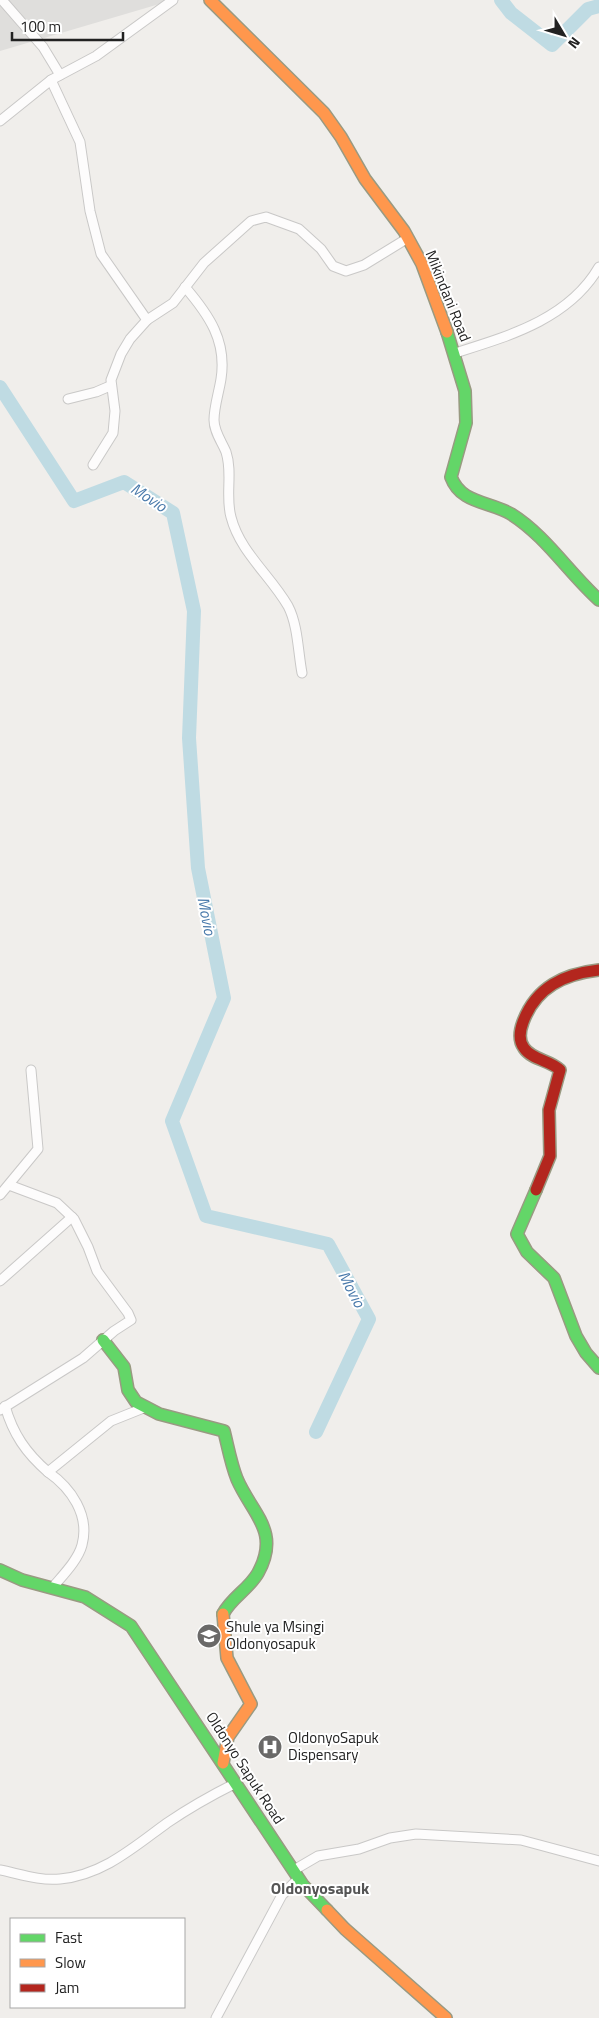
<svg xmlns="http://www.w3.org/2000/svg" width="599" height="2018" font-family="'Titillium Web',sans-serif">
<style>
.residential{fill:#dfdedc}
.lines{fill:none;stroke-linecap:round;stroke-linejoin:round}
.river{stroke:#bfdbe3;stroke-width:14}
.street-casing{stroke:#c9c8c7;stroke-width:11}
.fast-casing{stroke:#999a82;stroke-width:14}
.slow-casing{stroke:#999a82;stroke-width:14}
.jam-casing{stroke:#999a82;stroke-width:14}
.street{stroke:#fdfcfc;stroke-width:9}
.fast{stroke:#63d668;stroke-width:11}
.slow{stroke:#ff974d;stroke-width:11}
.jam{stroke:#b3261e;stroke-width:11}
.labels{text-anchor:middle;stroke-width:4;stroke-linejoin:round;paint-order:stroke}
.street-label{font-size:15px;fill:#222;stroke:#fff}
.poi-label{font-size:15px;fill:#222;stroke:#fff;text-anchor:start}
.water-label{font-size:16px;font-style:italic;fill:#4a7aab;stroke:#fff}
.neighbourhood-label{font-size:16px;font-weight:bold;fill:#555;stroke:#fff}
</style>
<rect width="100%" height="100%" fill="#f0eeeb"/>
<polygon class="residential" points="0,0 173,0 0,51"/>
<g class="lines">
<g class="river">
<polyline points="501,0 511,13 552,45 588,9 599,6"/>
<polyline points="0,387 74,501 124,482 173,513 194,611 189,738 198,868 224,998 172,1121 206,1216 328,1244 369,1319 316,1432"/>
</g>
<defs>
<g id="street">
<polyline points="2,0 43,47 60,75"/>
<polyline points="51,80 80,142 90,211 101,254 147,320"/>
<polyline points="0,121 51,80 96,56 173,0"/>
<path d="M185,287C209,315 227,341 221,379C219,392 214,407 214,420C214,432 222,442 226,452C233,473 225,496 231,517C240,552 270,575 288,606C298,625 298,652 302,673"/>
<path d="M455,353C509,336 569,319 599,267"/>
<polyline points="68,399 96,392 110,386"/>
<polyline points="93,465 113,433 115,411 111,380 121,354 130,339 147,320 173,303 204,263 251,221 266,217 299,229 321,249 333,266 346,271 364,265 408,238"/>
<polyline points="0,1195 38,1149 31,1070"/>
<polyline points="0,1281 72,1217"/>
<path d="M5,1406C13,1434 26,1453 48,1472L111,1421L146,1407"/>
<polyline points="0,1410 83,1358 114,1331 131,1320 128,1313 97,1271 88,1247 74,1219 57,1203 9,1185"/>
<path d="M48,1472C71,1488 90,1515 82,1545C78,1560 63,1575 53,1587"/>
<path d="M0,1870C20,1874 40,1881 60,1879C103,1875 134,1847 167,1823C189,1808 212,1795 236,1783"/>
<polyline points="294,1870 318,1856 359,1849 390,1838 416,1834 521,1840 599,1861"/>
<polyline points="216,2018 282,1895 295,1882 303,1885"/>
</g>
<g id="fast">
<path d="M447,332L465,391L466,423L451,477C461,504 489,501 511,514C546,536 568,572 599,600"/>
<polyline points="536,1190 517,1234 527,1252 554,1278 576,1336 586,1353 599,1368"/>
<path d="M103,1340L124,1367L128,1390L136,1402L159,1414L224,1431C228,1447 231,1464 237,1479C252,1514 281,1531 258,1573C249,1589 231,1598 223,1614"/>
<polyline points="0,1570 22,1580 85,1597 131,1626 303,1885 327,1910"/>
</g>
<g id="slow">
<polyline points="210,0 324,113 341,137 365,179 404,231 422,264 447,332"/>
<polyline points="223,1763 228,1737 251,1704 227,1658 223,1614"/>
<polyline points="327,1910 345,1929 446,2018"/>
</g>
<path id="jam" d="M536,1190L550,1156L549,1110L560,1070C550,1060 532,1060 524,1048C518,1040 520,1030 523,1022C536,987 564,974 599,970"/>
</defs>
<use href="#street" class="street-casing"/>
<use href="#fast" class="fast-casing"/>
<use href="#slow" class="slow-casing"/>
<use href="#jam" class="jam-casing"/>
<use href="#street" class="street"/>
<use href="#fast" class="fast"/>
<use href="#slow" class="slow"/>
<use href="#jam" class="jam"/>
</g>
<defs>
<symbol id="school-disc" viewBox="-11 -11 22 22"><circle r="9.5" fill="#6a6968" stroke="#fff"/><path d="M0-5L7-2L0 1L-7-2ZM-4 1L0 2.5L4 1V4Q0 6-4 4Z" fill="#fff"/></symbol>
<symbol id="hospital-disc" viewBox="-11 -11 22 22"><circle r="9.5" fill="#6a6968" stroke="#fff"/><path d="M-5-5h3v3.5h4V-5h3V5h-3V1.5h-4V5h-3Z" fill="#fff"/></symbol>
</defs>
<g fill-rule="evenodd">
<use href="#school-disc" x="195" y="1622" width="28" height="28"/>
<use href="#hospital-disc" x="256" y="1733" width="28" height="28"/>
</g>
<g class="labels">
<g class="street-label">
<text transform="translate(448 296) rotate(68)" y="5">Mikindani Road</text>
<text transform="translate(245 1768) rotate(57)" y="5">Oldonyo Sapuk Road</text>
</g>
<g class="poi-label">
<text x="226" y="1632">Shule ya Msingi<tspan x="226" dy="17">Oldonyosapuk</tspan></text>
<text x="288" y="1743">OldonyoSapuk<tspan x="288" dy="17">Dispensary</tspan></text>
</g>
<g class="water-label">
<text transform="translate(149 497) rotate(33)" y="6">Movio</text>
<text transform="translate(207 916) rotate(79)" y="6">Movio</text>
<text transform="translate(352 1289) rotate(62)" y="6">Movio</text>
</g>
<g class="neighbourhood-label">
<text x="320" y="1894">Oldonyosapuk</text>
</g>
</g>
<rect x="10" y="1918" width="175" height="90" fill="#ffffff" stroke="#a7a7a7"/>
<rect x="20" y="1934" width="25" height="8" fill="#63d668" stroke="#a7a7a7"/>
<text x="55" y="1943" font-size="15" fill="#222222">Fast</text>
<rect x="20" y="1959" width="25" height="8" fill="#ff974d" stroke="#a7a7a7"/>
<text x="55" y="1968" font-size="15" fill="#222222">Slow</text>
<rect x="20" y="1984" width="25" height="8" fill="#b3261e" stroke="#a7a7a7"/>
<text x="55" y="1993" font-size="15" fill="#222222">Jam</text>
<g transform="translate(564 35) rotate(128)" stroke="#ffffff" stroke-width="4" paint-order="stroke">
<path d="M0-4L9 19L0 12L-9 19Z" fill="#222222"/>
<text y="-8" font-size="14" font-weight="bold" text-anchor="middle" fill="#222222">N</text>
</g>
<path d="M12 32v8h111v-8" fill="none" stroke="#222222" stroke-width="2.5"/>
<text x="20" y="32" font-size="15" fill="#222222" stroke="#ffffff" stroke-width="4" paint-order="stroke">100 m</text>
</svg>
